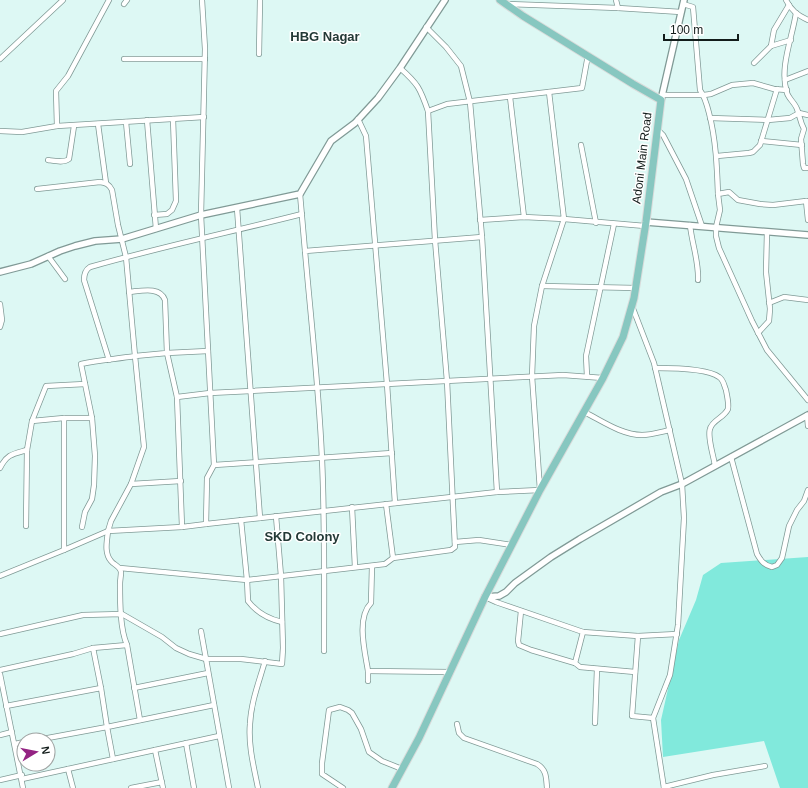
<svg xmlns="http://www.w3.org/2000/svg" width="808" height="788" font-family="Arial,sans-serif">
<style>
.green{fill:#81e9dc}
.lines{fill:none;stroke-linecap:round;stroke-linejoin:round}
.minor-casing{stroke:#809a96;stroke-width:6}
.tertiary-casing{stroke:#809a96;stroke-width:8}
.primary-casing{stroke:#d9dbda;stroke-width:9}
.minor{stroke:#fff;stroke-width:4.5}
.tertiary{stroke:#fff;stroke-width:5.5}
.primary{stroke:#87c7c0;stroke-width:7}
.labels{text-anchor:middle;stroke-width:3;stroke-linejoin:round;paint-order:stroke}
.street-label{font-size:12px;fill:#121c1a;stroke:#fff}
.neighbourhood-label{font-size:13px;font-weight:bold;fill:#233936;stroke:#fff}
</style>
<rect width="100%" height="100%" fill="#ddf8f4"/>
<polygon class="green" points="808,557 808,788 780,788 764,741 663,757 661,720 679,640 696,600 703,575 721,563"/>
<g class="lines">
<defs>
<g id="minor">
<polyline points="202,0 205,49 201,215 214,465 207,478 206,524 497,492 540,490 532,376 534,326 542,286 564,219 645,226"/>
<polyline points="616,0 618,8"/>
<path d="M786,0C791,10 797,15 808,20"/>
<polyline points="124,4 127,0"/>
<polyline points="507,4 618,8 681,12"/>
<path d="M683,4L693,7L700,90C705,97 707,105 709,113C716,140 717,167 718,194"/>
<path d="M796,13C792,39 779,68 787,93C789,99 795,103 797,109C800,116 800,122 804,129L801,139L803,164L804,168H808"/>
<polyline points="426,27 446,47 461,66 470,102 482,237"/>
<polyline points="771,46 774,30 789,5"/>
<polyline points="259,54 260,0"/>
<polyline points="0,59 63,0"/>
<polyline points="124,59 205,59"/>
<polyline points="754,63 771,46 791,40"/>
<polyline points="785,80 808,71"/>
<polyline points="662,95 704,95 711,94 732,85 753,83 774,89 787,90"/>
<polyline points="510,97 524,217"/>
<polyline points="428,111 447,104 582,88 588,55"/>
<polyline points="710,118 768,120 790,118 799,113 808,115"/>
<polyline points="358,119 366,136 387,384 395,503"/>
<polyline points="147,120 156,229"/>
<polyline points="126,122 130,164"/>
<polyline points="98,124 106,183"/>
<polyline points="57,126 56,91 68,76 109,0"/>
<polyline points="657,129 663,135 686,179 702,226"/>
<polyline points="0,131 22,132 57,126 204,117"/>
<polyline points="761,141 802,145"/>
<polyline points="581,145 596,223"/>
<polyline points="717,156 749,153 753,152 760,145 777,89"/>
<path d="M48,160C55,161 64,163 69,159L74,126"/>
<path d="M37,189L100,182C106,183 109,184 112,190L118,225L126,257L135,356C117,359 99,360 81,364L92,418L95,456L94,485L92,499L85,512L82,527"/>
<polyline points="300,194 305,251"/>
<polyline points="806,201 773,205 760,204 738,200 729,192 718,194 720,210 716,227 716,236 719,248 752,321 767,350 808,400"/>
<polyline points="807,201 806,201 808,220"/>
<polyline points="237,208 260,518"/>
<polyline points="154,215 167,214 172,210 176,201 173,119"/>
<polyline points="480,220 524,217 564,219 549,92"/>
<path d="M690,225C692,244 699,262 698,280"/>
<polyline points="48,256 65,279"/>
<polyline points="542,286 636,288"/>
<path d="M129,292C141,291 160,286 165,300L167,353L135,356L144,447L131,484"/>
<polyline points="769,303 784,297 808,300"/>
<polyline points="0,304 2,320 0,327"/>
<polyline points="632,306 654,363 682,484 684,518 678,625 670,675 653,718 664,788"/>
<polyline points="758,333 769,321 770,309 766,272 767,232"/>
<path d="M109,360L84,280C84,274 85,270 90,267C160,247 231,232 302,214"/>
<path d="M655,368C670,368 707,368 719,377C724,380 724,386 726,390C727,396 729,403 728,409C724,418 712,420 710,429C707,437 714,457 715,466"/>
<polyline points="587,376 586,356 614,224"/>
<polyline points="177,397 210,393 563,375 603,378"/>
<path d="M584,412C601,420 621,435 642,435C651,435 661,432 670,430"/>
<polyline points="807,415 808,426"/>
<polyline points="92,418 64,418 64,550 108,531"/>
<polyline points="32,421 64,418"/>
<path d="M731,457L757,554C761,561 764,565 772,567L777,565L782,558L789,526L797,510L804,501L808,490"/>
<polyline points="214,465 392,453"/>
<path d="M0,468C7,454 13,454 27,450"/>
<polyline points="181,481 131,484 111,521 108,531 182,527"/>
<polyline points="386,504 393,558"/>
<polyline points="352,507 355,567"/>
<path d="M241,520L247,580L248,601C257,613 268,619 282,622"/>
<polyline points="206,524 182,527 177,397 167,353 208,351"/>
<polyline points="26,526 27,450 32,421 46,386 85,384"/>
<path d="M108,531C107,541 104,553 111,561C114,565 120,566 121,572C121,576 120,580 120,584C120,602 120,629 127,645"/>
<polyline points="455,542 479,540 512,545"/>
<path d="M372,566L371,603C356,618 365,652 368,671L450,672"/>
<path d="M120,568L247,580L385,564L393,558L451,550L455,547L447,381L435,240L428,111C420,88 418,84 400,68"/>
<polyline points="0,576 64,550"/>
<polyline points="485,597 496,602 583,632 575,663 580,667 635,672"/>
<polyline points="521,611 518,641 519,645 531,650 575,663"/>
<polyline points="201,631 229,788"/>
<polyline points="583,632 638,636"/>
<polyline points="0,634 83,615 122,614 162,637 176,648 189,654 206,659 241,659 282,664 283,648 281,576 276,516"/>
<polyline points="93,648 127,645 140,720"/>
<path d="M324,651C324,587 325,523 322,459C319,390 311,320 305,251L482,237L497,492"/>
<polyline points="0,670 73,654 93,648 101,688"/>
<polyline points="0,674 23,788"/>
<polyline points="368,681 368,671"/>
<polyline points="134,688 208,673"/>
<polyline points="6,706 101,688 107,727 37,740"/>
<polyline points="653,718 632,716 638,636 677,634"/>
<polyline points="595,723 597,669"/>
<path d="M457,724L459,733L464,738L537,764C547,770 546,778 547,788"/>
<polyline points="0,735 12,732"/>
<polyline points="186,743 194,788"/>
<polyline points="15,744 24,742"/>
<polyline points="155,750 163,788"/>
<polyline points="113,759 107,727 214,705"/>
<polyline points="68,769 73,788"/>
<polyline points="22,779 219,736"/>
<polyline points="0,780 22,775"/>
<polyline points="664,787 713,775 765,766"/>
<polyline points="131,788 162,782"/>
<path d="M258,788C254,768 248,745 250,724C251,702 259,682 265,661"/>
<polyline points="343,788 322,774 322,763 329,710 340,707 348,710 352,713 361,729 369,752 382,761 402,769"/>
</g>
<g id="tertiary">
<polyline points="661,100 684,0"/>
<polyline points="646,222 808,235"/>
<polyline points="0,272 31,264 60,251 75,246 95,241 122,239 201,215 300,194 331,141 355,123 378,98 400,68 445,0"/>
<polyline points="485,597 499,596 506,592 515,583 551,557 580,539 661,492 682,484 808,415"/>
</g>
<polyline id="primary" points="392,788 419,738 485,597 540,490 603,378 623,337 634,298 646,222 661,100 633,84 523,16 500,0"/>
</defs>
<use href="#minor" class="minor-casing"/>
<use href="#tertiary" class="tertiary-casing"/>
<use href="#primary" class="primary-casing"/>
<use href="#minor" class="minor"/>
<use href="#tertiary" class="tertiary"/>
<use href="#primary" class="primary"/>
</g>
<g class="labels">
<g class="street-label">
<text transform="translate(642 158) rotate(-83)" y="4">Adoni Main Road</text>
</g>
<g class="neighbourhood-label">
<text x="325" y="41">HBG Nagar</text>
<text x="302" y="541">SKD Colony</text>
</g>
</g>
<g transform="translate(36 752) rotate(80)"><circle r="19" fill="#ffffff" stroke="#a0a4a3"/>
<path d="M0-3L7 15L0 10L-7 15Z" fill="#942383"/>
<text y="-6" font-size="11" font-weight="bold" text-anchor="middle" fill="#121c1a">N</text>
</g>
<path d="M664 34v6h74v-6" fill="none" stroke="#121c1a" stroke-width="2"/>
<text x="670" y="34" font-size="12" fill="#121c1a" stroke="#ffffff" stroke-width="3" paint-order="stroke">100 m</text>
</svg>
